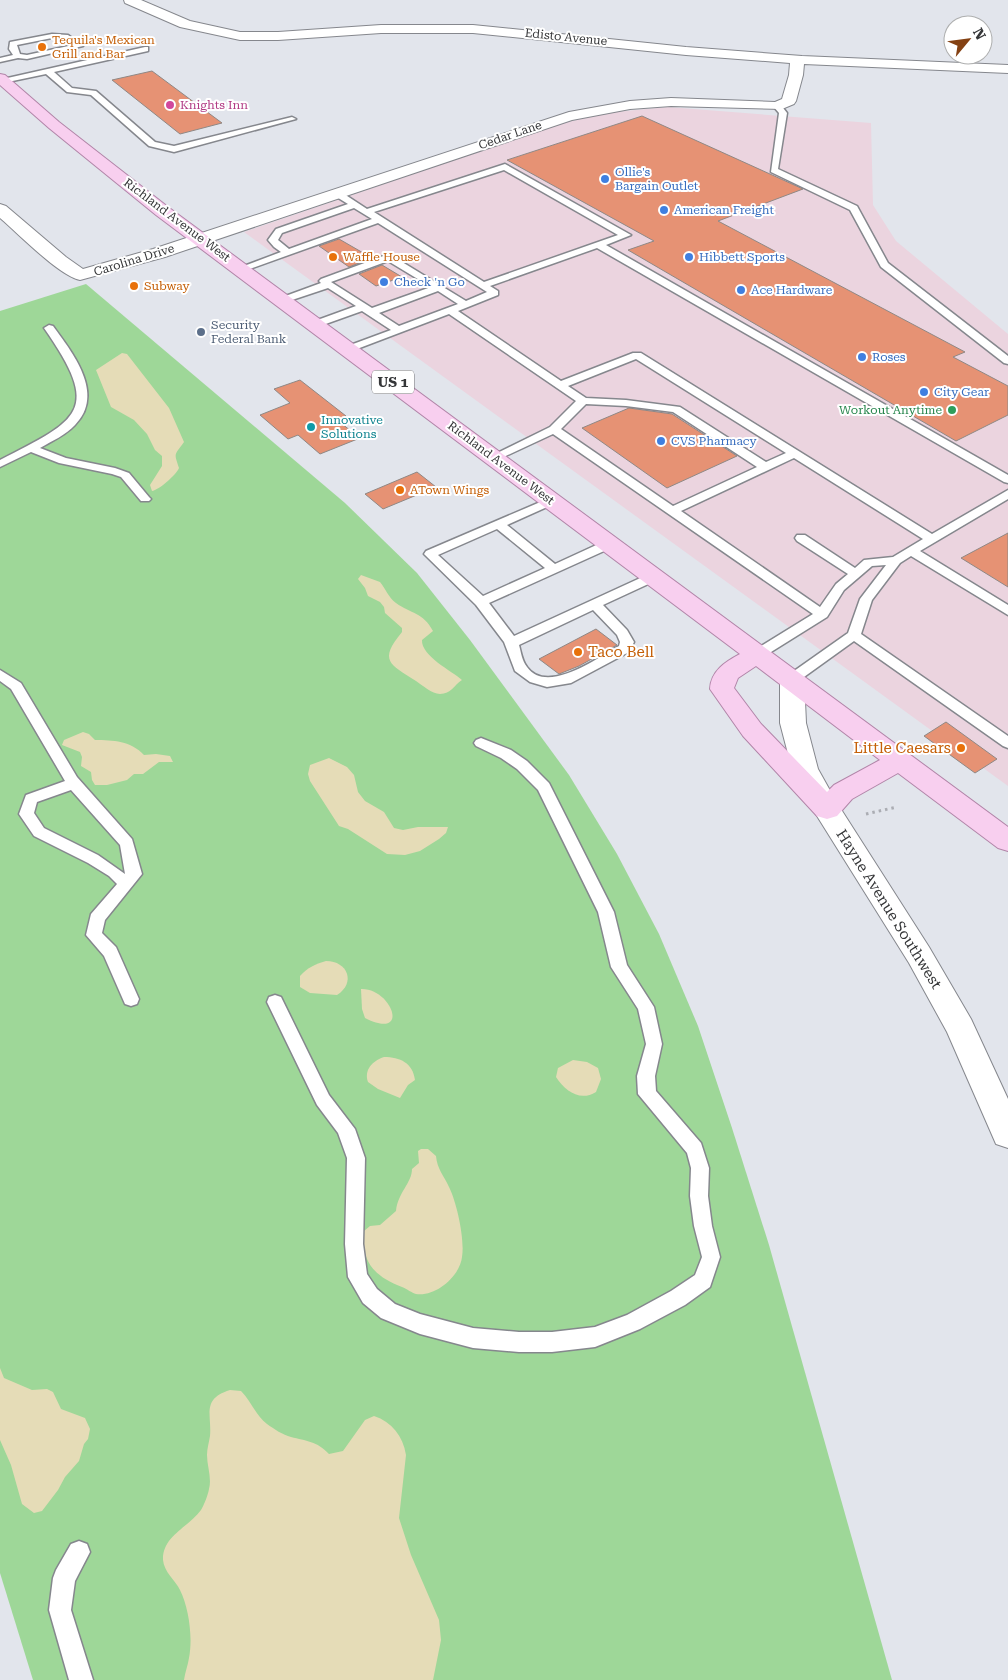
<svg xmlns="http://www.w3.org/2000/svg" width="1008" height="1680" font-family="'Roboto Serif',serif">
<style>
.commercial{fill:#ebd4df}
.green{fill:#9ed798}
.sand{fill:#e5dcb7}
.building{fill:#e69274;stroke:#8f8885}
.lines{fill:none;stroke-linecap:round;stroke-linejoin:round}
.service-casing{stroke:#85878d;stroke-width:3}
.minor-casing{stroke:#85878d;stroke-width:2}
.primary-casing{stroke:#b185a8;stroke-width:2}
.path{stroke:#abadb3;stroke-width:3;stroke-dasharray:2.5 4;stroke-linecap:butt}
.service{fill:#fff;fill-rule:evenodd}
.minor{fill:#fff;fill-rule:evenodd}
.primary{fill:#f8cfef;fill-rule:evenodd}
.food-dot{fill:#e8710a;stroke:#fff;stroke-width:2}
.hotel-dot{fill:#d1479c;stroke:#fff;stroke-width:2}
.shop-dot{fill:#3f7fe0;stroke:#fff;stroke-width:2}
.service-dot{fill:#5c6f8a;stroke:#fff;stroke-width:2}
.leisure-dot{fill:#2e9e5b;stroke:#fff;stroke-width:2}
.culture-dot{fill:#0f9aa8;stroke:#fff;stroke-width:2}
.labels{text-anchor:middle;stroke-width:4;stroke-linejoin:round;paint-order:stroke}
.far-street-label{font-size:12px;fill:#353638;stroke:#fff}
.far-food-label{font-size:12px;fill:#c56008;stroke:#fff;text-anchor:start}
.far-hotel-label{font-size:12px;fill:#b23c85;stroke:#fff;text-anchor:start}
.far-shop-label{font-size:12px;fill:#366cbe;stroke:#fff;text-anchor:start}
.far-service-label{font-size:12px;fill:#4e5e75;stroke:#fff;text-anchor:start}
.far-leisure-label{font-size:12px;fill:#27864d;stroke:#fff;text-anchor:end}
.far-culture-label{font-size:12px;fill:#0d838f;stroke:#fff;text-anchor:start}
.shield{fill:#fff;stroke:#727274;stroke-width:1}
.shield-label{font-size:14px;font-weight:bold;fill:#353638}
.food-label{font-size:15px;fill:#c56008;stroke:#fff;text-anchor:start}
.street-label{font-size:15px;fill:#353638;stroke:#fff}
</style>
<rect width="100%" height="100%" fill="#e2e5ec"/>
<polygon class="commercial" points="668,107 871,123 873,205 896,241 1008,334 1008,786 244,232 556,125 604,113"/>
<polygon class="green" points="86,284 345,503 417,573 470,640 569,775 617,854 659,934 698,1026 732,1128 769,1245 892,1680 33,1680 0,1573 0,311"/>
<g class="sand">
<path d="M122,353L127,354L169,408L184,442C174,456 174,452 179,468C176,475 159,490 152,491L150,485L162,466V456L155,450L147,434L134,420L111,407L96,370Z"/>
<path d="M361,575L380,582C386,589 388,597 396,603C411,614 423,612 433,631L422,640C421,656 452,671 462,680C454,685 451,694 440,694C432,694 422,685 416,681C390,664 378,661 402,632V628L385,613L384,607L380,602L368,596L365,588L358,579Z"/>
<path d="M83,732L89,734L95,740C113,740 131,741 144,755L156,754L170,756L173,762H159L143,774H134L127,780L107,785H95L92,780L91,772L81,766L82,757L80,752L62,745L64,740Z"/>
<polygon points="329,758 347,767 354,775 358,792 365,801 384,812 394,828 403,830 418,827 448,827 446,833 439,839 420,851 405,855 387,854 348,829 339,826 310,781 308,774 310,765"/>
<path d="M326,961C348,961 356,983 337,995L310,993L300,987V976C307,968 315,964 326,961Z"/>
<path d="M361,989C392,988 411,1041 365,1018L362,1009Z"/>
<path d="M384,1057C400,1057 413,1063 415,1080L408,1085L400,1098L378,1089L368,1082C364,1070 372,1061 384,1057Z"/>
<path d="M573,1060L587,1062L598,1068L601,1079L596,1092C580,1102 565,1091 556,1077L558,1068Z"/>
<path d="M421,1149H428L436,1156C437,1169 444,1176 449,1187C457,1203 465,1240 462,1257C460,1276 436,1297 416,1294C412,1293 407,1289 402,1287C375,1277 360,1261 364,1231L370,1226L380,1225L396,1211C398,1192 412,1183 412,1169L419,1163L418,1151Z"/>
<polygon points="0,1368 4,1378 32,1390 47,1389 53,1392 61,1409 85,1418 90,1429 88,1439 84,1444 79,1461 65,1477 58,1490 42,1511 34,1513 22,1504 11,1465 0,1440"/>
<path d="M230,1390L241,1391C251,1401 256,1416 267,1424C274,1429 283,1435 291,1437C306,1441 317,1441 329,1454L343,1451L365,1420L374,1416C392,1422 403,1436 406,1455L399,1518L411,1555L439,1620L441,1640L433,1680H184C185,1672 188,1665 189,1658C193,1638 189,1608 180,1590C175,1580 164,1572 163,1560C162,1536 189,1527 201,1510C204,1505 208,1495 209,1489C212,1478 207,1466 207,1455C207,1449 209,1442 210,1436C212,1415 201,1399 230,1390Z"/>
</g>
<g class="building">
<polygon points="152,71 222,123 180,134 112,80"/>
<polygon points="642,116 803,189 718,221 965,352 953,357 1008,386 1008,415 956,441 628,250 654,241 507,160"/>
<polygon points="339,239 372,258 349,267 319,246"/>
<polygon points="382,265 402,277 376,286 359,274"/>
<polygon points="300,380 346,416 337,420 360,438 320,454 298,435 288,439 260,415 290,403 274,389"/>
<polygon points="629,408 672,414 737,456 667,488 582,428"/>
<polygon points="417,472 436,487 383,509 365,494"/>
<polygon points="1008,533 1008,587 961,558"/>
<polygon points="596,629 617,645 579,666 559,674 539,659"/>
<polygon points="946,722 997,759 975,773 924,736"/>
</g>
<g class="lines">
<defs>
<g id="service">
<path d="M52,34L68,35L83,46L27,59L18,58L0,62V58L13,55L9,49L10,42ZM52,38L63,39L73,45L27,55L20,54L17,45Z"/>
<polygon points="145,47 148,47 148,51 54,72 72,88 96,91 155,142 174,146 292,117 296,119 174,152 149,146 91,95 67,92 46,74 3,83 0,82 0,79 3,79"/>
<polygon points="774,104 780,104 787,113 778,169 857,206 888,263 1008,356 1008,364 1004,363 881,267 850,210 771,172 779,113 773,106"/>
<path d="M505,164L631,235L606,245L1008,475V483L1004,482L597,248L490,286L498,291V295L458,311L561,381L633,353H641L932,534L1008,490V499L920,551L1008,605V615L911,556L900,563L872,600L861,634L1008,736V748L1003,746L854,641L797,682H787L785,679L787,676L848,633L860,599L886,565L872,566L844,590L827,617L763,657H753L751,654L753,651L813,614L553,434L497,460L493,461L487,458L550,427L576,401L449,314L349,352L344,349L345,347L391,330L362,311L320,326H312V322L356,306L328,288L286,302H280V298L321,283L319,281L321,279L389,254L466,301L487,292L378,223L244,271L241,272L236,269L281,252L274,247L268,240L276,229L348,204L335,196V192H341L367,209ZM504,170L618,235L484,282L374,212ZM354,208L372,219L289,249L278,240L282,233ZM388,261L431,287L372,308L331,282ZM438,291L458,304L399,326L379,313ZM636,359L786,453L766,462L680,407L626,400L586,398L568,386ZM586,404L626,406L673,412L757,467L673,506L561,429ZM794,458L923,539L893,557L864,560L855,568L805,535H797L795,538L797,541L848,574L836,584L820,607L681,511Z"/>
<path d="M49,325L53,326C72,352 106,394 75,425C66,435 52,441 40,448L66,458L115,468L129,473L149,497L151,499L149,501H141L121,477L112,474L59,463L31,452L0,467V460C80,419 102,411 44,328Z"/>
<path d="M552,497L558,501L556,503L507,525L555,564L605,541L609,540L615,544L613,547L489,603L514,636L649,574H657L659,577L657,580L603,605L627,630L634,642L629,652L571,683L547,687L530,682L515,671L504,642L476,605L424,554L426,551ZM497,529L545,568L483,596L438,555ZM593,610L617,635L620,642L619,646C597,658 547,695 527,667C522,661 521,652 519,645Z"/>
<path d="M0,670L21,683L77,777L132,839L142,874L105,920L102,933L116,947L139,999L137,1004L131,1006L125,1004L104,956L86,935L91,914L117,884L109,876L88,863L34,836L19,814L26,795L65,781L11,689L0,681ZM71,790L120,845L125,874L98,855L44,828L34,813L37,802Z"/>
<polygon points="481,738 511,750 527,761 549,783 614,912 627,965 654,1007 662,1044 655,1076 656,1091 701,1143 709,1168 708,1196 712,1226 720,1257 710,1287 685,1305 640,1329 595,1347 552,1352 519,1352 473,1348 420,1334 381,1318 363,1303 348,1277 345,1244 347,1158 338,1133 317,1105 267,1002 269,997 275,995 281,997 329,1095 355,1129 365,1158 363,1244 367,1274 377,1289 395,1304 420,1314 473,1328 519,1332 552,1332 595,1327 627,1315 671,1291 695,1275 702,1257 694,1226 690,1196 691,1168 687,1153 638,1094 637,1076 646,1044 638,1009 611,967 598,912 538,790 517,769 501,758 476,746 474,743 476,740"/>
<polygon points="79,1541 87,1544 90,1552 75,1581 71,1610 93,1680 69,1680 49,1610 53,1578 56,1570 71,1544"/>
</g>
<g id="minor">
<path d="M124,0H141L190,21L240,32H278L381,25H473L686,47L802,56L1008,65V73L804,64L803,75L796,101L794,104L782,109L671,106L630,109L572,120L165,257L80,280C58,275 19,234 0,218V204L6,206L66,257L83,269L153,249L569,112L630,101L671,98L775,102L782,99L789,75L790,63L686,55L473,33H381L278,40H240L180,27L125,3Z"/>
<polygon points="792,671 801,673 804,679 806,723 818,769 837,803 929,947 971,1019 1008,1099 1008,1148 996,1144 947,1032 909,963 817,816 792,769 780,723 780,679 783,673"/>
</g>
<path id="primary" d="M0,74L5,75L59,122L168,207L1008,827V851L998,848L898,773L852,799L837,816L827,819L817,816L743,736L710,689C711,671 725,662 740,654L156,215L49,128L0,85ZM756,666L880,760L834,785L827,792L761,724L734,688L738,678Z"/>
</defs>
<use href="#service" class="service-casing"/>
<use href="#minor" class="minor-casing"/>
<use href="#primary" class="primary-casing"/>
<polyline class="path" points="866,814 897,807"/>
<use href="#service" class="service"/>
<use href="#minor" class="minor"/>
<use href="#primary" class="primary"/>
</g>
<g class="food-dot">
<circle cx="42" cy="47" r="5"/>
<circle cx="333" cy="257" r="5"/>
<circle cx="134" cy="286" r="5"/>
<circle cx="400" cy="490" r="5"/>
<circle cx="578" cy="652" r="5"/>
<circle cx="961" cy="748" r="5"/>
</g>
<circle class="hotel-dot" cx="170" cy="105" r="5"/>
<g class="shop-dot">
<circle cx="605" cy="179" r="5"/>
<circle cx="664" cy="210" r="5"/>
<circle cx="689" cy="257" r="5"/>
<circle cx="384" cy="282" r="5"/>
<circle cx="741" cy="290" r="5"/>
<circle cx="862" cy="357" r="5"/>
<circle cx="924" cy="392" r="5"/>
<circle cx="661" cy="441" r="5"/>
</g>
<circle class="service-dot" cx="201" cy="332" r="5"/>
<circle class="leisure-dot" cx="952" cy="410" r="5"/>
<circle class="culture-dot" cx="311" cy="427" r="5"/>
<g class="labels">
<g class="far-street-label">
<text transform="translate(566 37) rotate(6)" y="4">Edisto Avenue</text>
<text transform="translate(510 135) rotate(-19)" y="4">Cedar Lane</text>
<text transform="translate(177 220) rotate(37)" y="4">Richland Avenue West</text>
<text transform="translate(134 260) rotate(-17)" y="4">Carolina Drive</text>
<text transform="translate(501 463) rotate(37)" y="4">Richland Avenue West</text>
</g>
<g class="far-food-label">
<text x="52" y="44">Tequila's Mexican<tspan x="52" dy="14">Grill and Bar</tspan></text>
<text x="343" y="261">Waffle House</text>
<text x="144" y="290">Subway</text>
<text x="410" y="494">ATown Wings</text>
</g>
<g class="far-hotel-label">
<text x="180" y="109">Knights Inn</text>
</g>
<g class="far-shop-label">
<text x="615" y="176">Ollie's<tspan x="615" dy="14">Bargain Outlet</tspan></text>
<text x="674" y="214">American Freight</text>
<text x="699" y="261">Hibbett Sports</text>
<text x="394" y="286">Check 'n Go</text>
<text x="751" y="294">Ace Hardware</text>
<text x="872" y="361">Roses</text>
<text x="934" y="396">City Gear</text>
<text x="671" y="445">CVS Pharmacy</text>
</g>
<g class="far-service-label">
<text x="211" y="329">Security<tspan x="211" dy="14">Federal Bank</tspan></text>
</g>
<g class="far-leisure-label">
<text x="942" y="414">Workout Anytime</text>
</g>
<g class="far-culture-label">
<text x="321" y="424">Innovative<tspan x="321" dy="14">Solutions</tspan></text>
</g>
<rect class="shield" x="372" y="370.5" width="42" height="23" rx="4"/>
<g class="shield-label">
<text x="393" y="387">US 1</text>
</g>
<g class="food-label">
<text x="588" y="657">Taco Bell</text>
<text x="951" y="753" text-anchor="end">Little Caesars</text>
</g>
<g class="street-label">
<text transform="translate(889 909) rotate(58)" y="5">Hayne Avenue Southwest</text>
</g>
</g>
<g transform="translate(968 40) rotate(61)"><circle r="24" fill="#ffffff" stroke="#aeafaf"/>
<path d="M0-4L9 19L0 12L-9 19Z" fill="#844113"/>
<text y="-8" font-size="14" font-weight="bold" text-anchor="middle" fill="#353638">N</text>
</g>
</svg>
